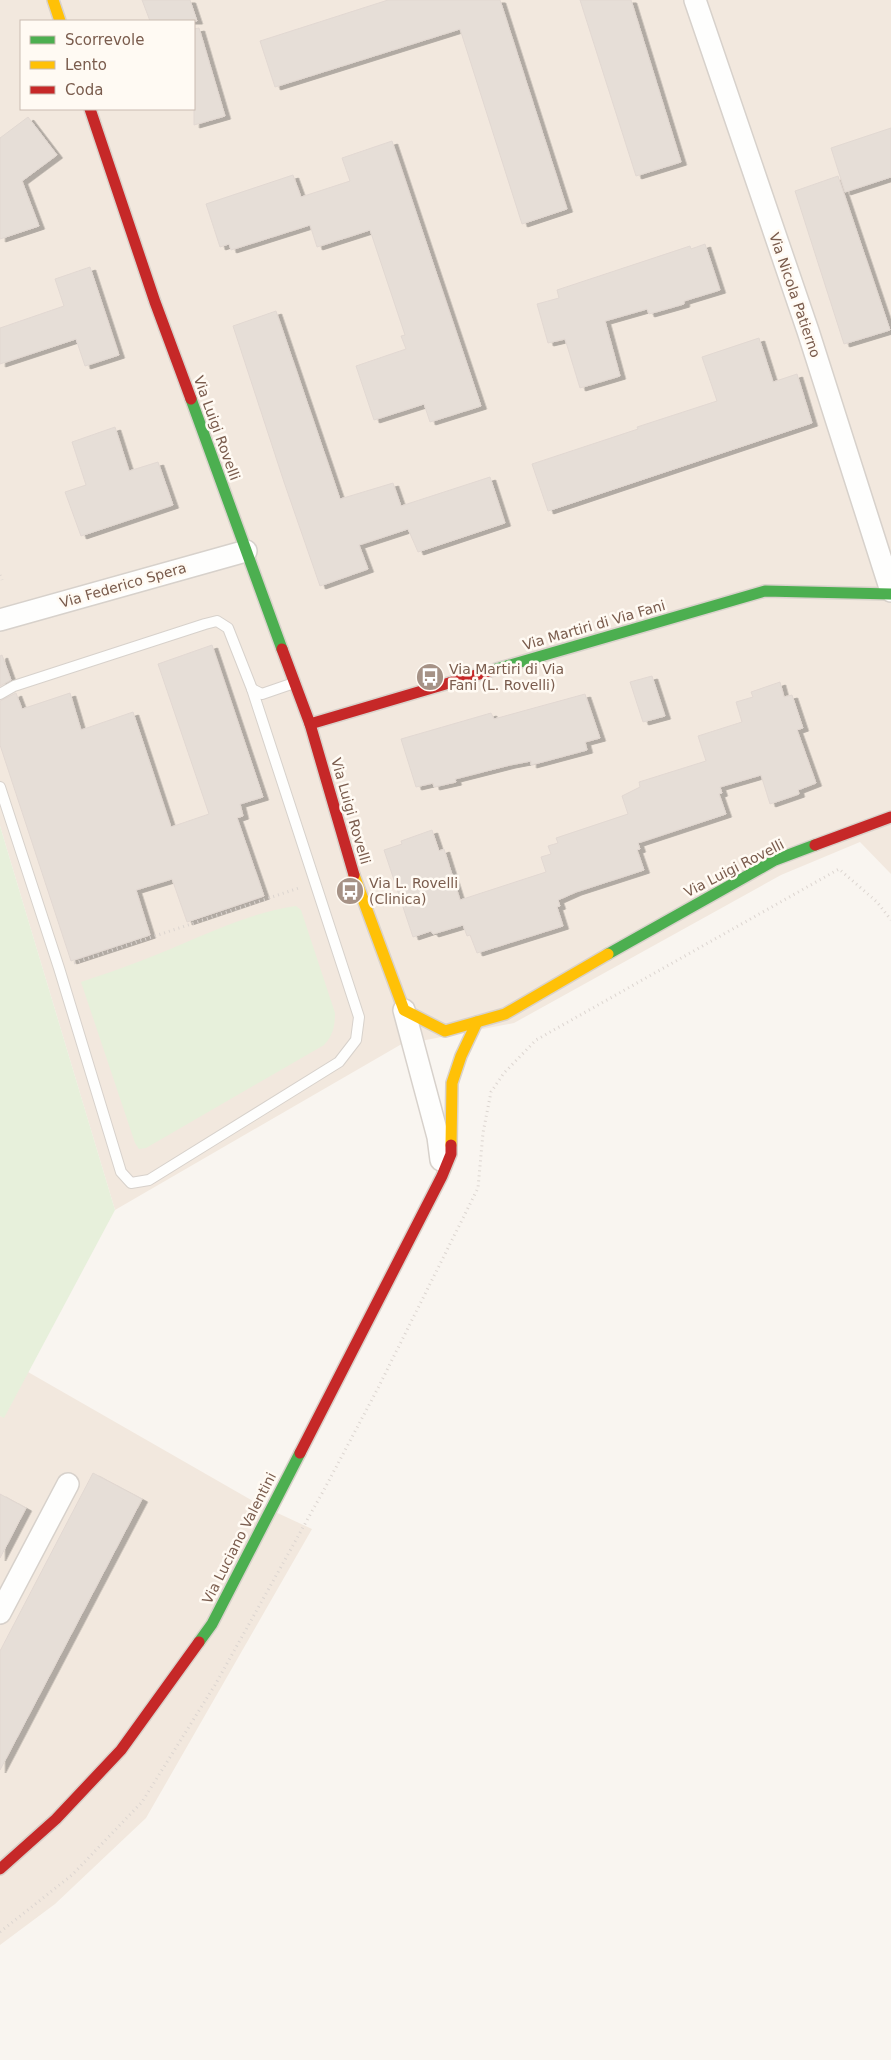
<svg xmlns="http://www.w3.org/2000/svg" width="891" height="2060" font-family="'DejaVu Sans',sans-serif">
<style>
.residential{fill:#f2e8de;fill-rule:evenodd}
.green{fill:#e7f0db}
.building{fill:#e6ded7;stroke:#e2d8d2;filter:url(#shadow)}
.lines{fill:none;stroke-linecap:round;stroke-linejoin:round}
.lane-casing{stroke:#d7d1cb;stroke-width:12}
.street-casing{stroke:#d7d1cb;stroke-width:24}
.fast-casing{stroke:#d9d2cb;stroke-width:14}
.slow-casing{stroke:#d9d2cb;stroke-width:14}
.jam-casing{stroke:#d9d2cb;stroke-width:14}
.path{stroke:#dcd5d0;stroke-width:3;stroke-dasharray:1 4;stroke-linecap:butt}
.lane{stroke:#fefefd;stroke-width:10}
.street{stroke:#fefefd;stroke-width:21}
.fast{stroke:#4caf50;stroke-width:11}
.slow{stroke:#ffc107;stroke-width:11}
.jam{stroke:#c62828;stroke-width:11}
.labels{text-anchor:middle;stroke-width:5;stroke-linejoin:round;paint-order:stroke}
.street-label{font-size:14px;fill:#7a5c4d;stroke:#fffaf3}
.poi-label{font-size:14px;fill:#7a5c4d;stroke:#fffaf3;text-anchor:start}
</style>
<defs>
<filter id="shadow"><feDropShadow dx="5.5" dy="3" stdDeviation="0" flood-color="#0004"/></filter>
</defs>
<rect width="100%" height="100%" fill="#f9f5f0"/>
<g class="residential">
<path d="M0,0H891V874L860,842L781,875L514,1023L400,1045L115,1210L0,826ZM21,21H194V109H21Z"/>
<polygon points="28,1372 258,1504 312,1529 146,1818 55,1904 0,1945 0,1416 4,1417"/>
</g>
<g class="green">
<polygon points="0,826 115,1210 4,1418 0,1416"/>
<path d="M296,906L301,910L335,1013C335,1025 333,1036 324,1045L146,1148L139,1149L135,1143L81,982C101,975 123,968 143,960C193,941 242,914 296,906Z"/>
</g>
<g class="building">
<polygon points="142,0 190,0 197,21 150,21"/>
<polygon points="388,0 500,0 567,209 522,224 460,29 275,87 260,41"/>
<polygon points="580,0 631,0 681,162 636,176"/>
<polygon points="199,28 225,116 194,125 194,29"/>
<polygon points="28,117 57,155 22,181 39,226 0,239 0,138"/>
<polygon points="891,128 891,177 845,192 831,148"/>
<polygon points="392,141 481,406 430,422 424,404 374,420 356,366 406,349 401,336 405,335 370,230 317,247 310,225 231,250 229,244 220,247 206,204 293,175 301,197 350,181 342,158"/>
<polygon points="838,176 890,330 844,344 795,191"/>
<polygon points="705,244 720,290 684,301 684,304 649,314 647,309 605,321 620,376 580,388 565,339 548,343 537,304 559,298 557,290 690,246 691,249"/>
<polygon points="90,267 119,355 85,366 76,339 0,364 0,328 64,306 55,279"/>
<polygon points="276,311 340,499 393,483 401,506 490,477 505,523 418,552 408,529 359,545 368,569 320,586 284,482 233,326"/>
<polygon points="759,338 773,382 797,374 812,423 548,511 532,464 638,429 637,427 717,401 702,357"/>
<polygon points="115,427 129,471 158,462 173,505 81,536 65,492 86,485 72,442"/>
<polygon points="212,645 263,797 240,804 243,816 237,818 264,896 187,922 172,879 136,890 150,935 71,961 0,745 0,701 16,693 22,709 70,693 81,730 133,712 171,827 209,814 158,664"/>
<polygon points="2,655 11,680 0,686 0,656"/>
<polygon points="652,676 665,716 643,722 630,682"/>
<polygon points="780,682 784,697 792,695 803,728 797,730 816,783 798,790 799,794 770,804 761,775 720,787 722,793 719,794 726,814 638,843 640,849 637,850 644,870 576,892 558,900 560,906 557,907 563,926 477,953 470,935 467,936 463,925 433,934 431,931 413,937 384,850 402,844 401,841 432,830 439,851 444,849 460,900 546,872 541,857 551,854 548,846 558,843 556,838 628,814 622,796 640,787 639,782 706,761 698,736 742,722 736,702 753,697 751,692"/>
<polygon points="585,694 600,738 585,742 587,750 531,765 531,761 510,765 455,779 456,782 434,787 433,783 416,787 401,739 491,713 494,719"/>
<polygon points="93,1473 142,1499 0,1770 0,1651"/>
<polygon points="0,1494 26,1508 0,1558"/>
</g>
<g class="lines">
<defs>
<g id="lane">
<polyline points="252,689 262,694 294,683"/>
<polyline points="0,694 14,686 205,624 217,621 228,628 252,689 359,1017 356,1040 339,1062 149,1180 131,1183 121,1172 59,968 0,787"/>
</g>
<g id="street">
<polyline points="695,0 808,331 891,591"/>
<polyline points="0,620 246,551"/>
<polyline points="404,1010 438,1137 441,1160"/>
<polyline points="0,1613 68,1484"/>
</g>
<g id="fast">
<polyline points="191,399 282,649"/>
<polyline points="493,670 765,591 891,594"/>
<polyline points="608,954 775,860 815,845"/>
<polyline points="199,1642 212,1624 300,1453"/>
</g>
<g id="slow">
<polyline points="53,0 60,21"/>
<polyline points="354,875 404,1010 445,1031 505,1014 608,954"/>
<polyline points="451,1145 452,1083 461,1056 477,1022"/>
</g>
<g id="jam">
<polyline points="90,109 155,302 191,399"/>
<polyline points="282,649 310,724 354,875"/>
<polyline points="310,724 493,670"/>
<polyline points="815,845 891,817"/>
<polyline points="300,1453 442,1176 451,1154 451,1145"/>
<polyline points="0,1869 56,1819 121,1750 199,1642"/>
</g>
</defs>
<use href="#lane" class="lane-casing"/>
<use href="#street" class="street-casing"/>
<use href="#fast" class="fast-casing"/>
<use href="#slow" class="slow-casing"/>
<use href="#jam" class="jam-casing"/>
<g class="path">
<polyline points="0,575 2,580"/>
<polyline points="74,963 299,888"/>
<polyline points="0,1932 72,1875 142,1802 215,1685 325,1488 377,1390 478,1188 483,1133 491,1092 504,1073 536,1040 839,869 877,902 891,920"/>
</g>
<use href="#lane" class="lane"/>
<use href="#street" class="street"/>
<use href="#fast" class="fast"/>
<use href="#slow" class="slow"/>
<use href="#jam" class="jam"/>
</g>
<defs>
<symbol id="bus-disc" viewBox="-11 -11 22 22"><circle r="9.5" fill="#a69286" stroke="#fffaf3"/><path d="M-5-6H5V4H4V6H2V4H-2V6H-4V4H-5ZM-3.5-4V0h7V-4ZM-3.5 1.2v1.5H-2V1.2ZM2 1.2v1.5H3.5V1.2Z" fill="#fff"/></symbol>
</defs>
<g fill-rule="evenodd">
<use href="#bus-disc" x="414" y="661" width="32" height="32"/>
<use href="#bus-disc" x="334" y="875" width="32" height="32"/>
</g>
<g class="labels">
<g class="street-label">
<text transform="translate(795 295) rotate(71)" y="5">Via Nicola Patierno</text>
<text transform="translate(217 428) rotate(70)" y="5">Via Luigi Rovelli</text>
<text transform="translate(123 585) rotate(-16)" y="5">Via Federico Spera</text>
<text transform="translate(594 625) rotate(-16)" y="5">Via Martiri di Via Fani</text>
<text transform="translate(351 811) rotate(74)" y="5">Via Luigi Rovelli</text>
<text transform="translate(734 868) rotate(-27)" y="5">Via Luigi Rovelli</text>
<text transform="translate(239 1538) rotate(-63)" y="5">Via Luciano Valentini</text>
</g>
<g class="poi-label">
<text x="449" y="674">Via Martiri di Via<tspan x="449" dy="16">Fani (L. Rovelli)</tspan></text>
<text x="369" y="888">Via L. Rovelli<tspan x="369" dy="16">(Clinica)</tspan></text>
</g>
</g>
<rect x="20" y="20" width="175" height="90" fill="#fffaf3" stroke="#cabbb1"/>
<rect x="30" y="36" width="25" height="8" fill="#4caf50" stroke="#cabbb1"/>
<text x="65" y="45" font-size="15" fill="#7a5c4d">Scorrevole</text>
<rect x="30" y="61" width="25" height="8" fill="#ffc107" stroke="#cabbb1"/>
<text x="65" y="70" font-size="15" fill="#7a5c4d">Lento</text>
<rect x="30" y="86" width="25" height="8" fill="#c62828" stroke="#cabbb1"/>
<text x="65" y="95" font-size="15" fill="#7a5c4d">Coda</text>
</svg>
